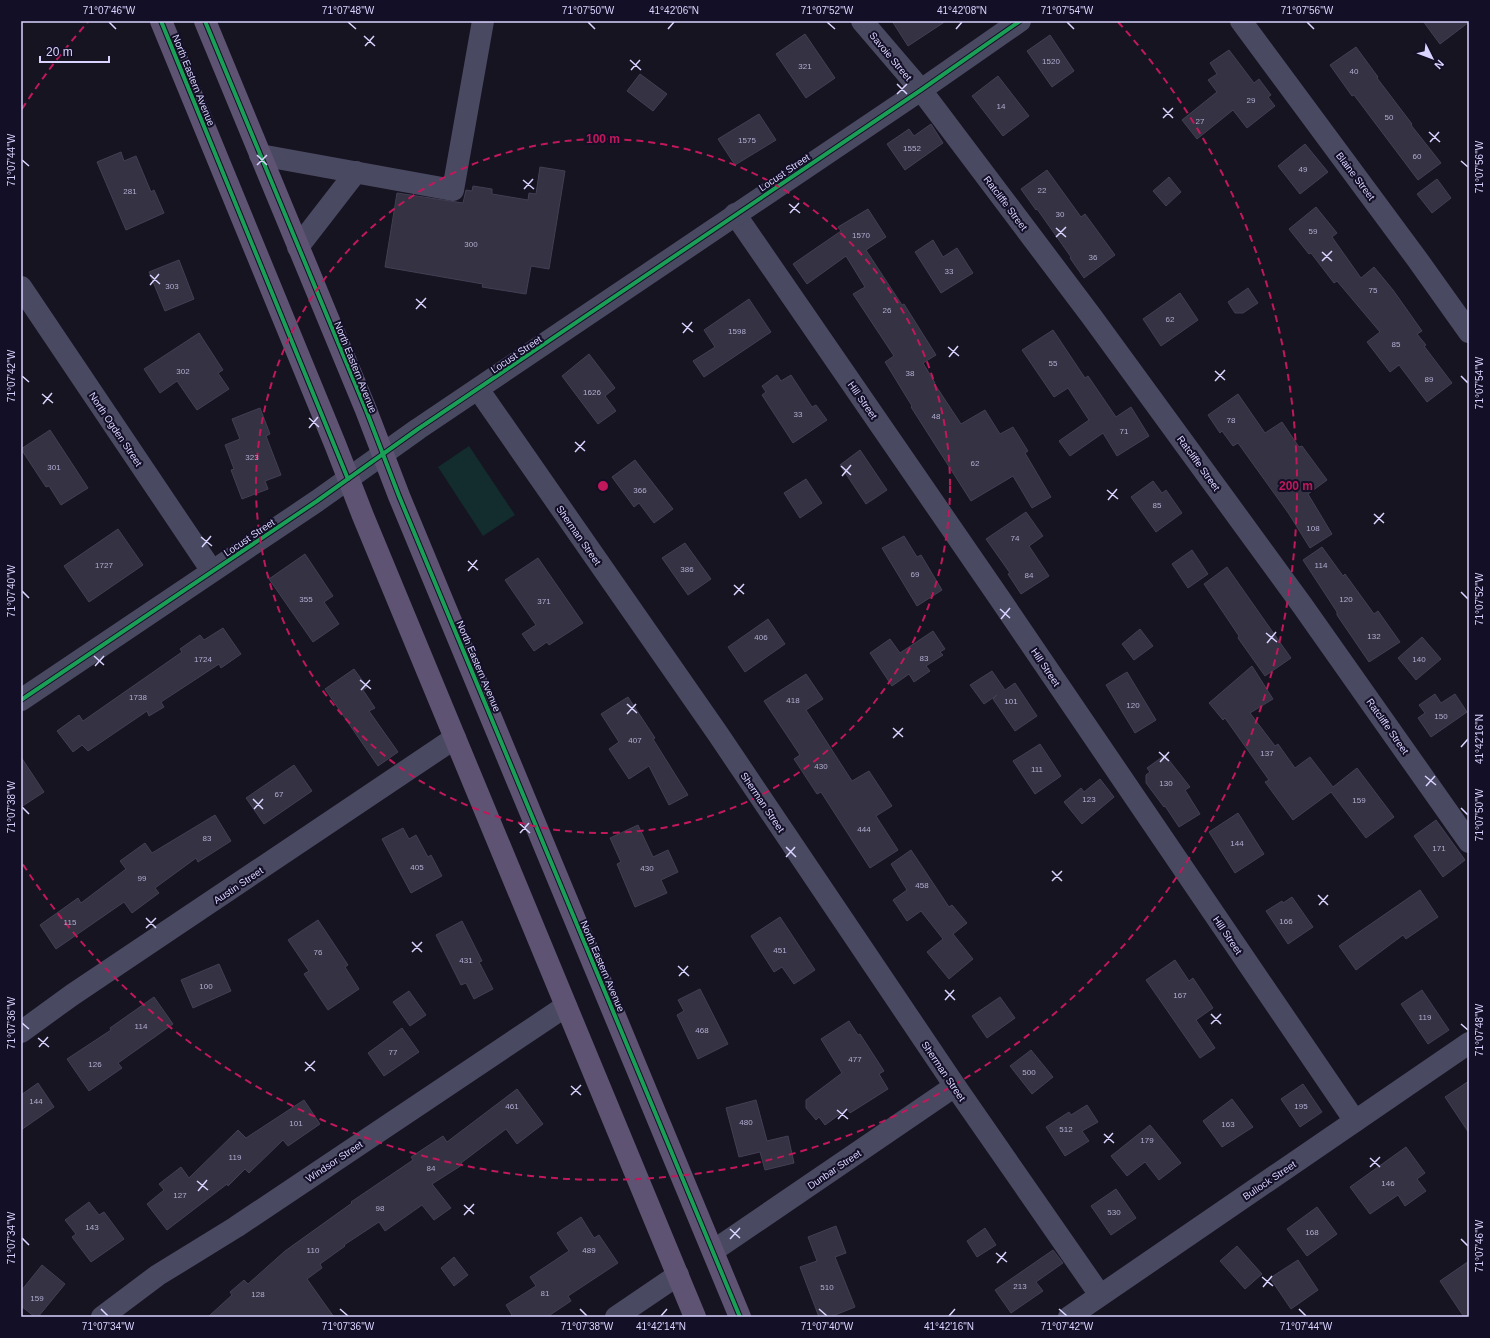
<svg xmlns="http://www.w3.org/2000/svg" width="1490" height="1338" font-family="Arial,sans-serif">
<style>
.green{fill:#132c2d}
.building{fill:#343243;stroke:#433f54}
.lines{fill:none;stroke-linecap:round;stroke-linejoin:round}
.minor{stroke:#4a4962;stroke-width:22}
.major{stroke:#5e5373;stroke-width:22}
.cycleway-casing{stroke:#130f26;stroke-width:6}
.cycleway{stroke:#1a9f57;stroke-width:4}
.ticks{fill:none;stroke:#d9d4ff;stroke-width:1.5}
.ring{fill:none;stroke:#c2185b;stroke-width:2;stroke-dasharray:7 5}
.labels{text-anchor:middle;stroke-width:4;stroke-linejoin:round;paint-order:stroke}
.number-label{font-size:8px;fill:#b0acd0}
.street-label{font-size:10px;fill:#d9d4ff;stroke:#130f26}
.centre{fill:#c2185b;stroke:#130f26;stroke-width:2}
.ring-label{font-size:12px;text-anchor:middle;font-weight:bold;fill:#c2185b;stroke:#130f26;stroke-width:4;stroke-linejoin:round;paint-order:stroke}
.neatline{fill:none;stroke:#d9d4ff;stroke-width:1.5}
.ticks-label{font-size:10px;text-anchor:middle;fill:#d9d4ff}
</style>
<rect width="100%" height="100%" fill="#161421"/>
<polygon class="green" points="469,446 515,515 483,536 438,467"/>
<g class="building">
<polygon points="892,21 946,21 908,46"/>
<polygon points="1423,21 1469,21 1469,22 1440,44"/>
<polygon points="805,34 835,78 806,98 776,54"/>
<polygon points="1050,35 1074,71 1052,87 1027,51"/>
<polygon points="1356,47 1378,77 1377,78 1412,124 1411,125 1441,163 1418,180 1354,95 1352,96 1330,65"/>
<polygon points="1229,50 1254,83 1259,79 1271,95 1268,97 1275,106 1247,128 1233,110 1197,139 1182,120 1217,92 1208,80 1217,74 1210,63"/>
<polygon points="640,74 667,94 653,111 627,91"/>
<polygon points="998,76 1029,116 1003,136 972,96"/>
<polygon points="759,114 776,140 735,165 718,139"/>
<polygon points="931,124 943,143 905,170 887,144 909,129 914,136"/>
<polygon points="1305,144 1328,172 1300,194 1278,166"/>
<polygon points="121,152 124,161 136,156 151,192 154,190 164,213 126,230 97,162"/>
<polygon points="540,167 565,171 549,269 531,266 526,294 482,287 483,284 385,267 397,193 463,203 466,190 472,191 473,186 492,189 492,194 528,200 529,193 536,194"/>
<polygon points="1047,170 1081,217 1085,214 1115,255 1084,278 1070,258 1071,257 1037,209 1036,210 1021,189"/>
<polygon points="1169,177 1181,192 1166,206 1153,191"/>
<polygon points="1437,179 1451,198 1432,213 1417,194"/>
<polygon points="1316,207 1337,233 1332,237 1361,278 1374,267 1393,290 1422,331 1417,334 1426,345 1424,346 1452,383 1427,402 1399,365 1390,372 1367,342 1380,332 1337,281 1334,283 1311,253 1309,254 1289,229"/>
<polygon points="868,209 886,237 866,250 902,305 904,304 936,355 923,363 935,383 934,383 961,424 985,410 1000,434 1013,427 1028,451 1025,453 1051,497 1032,508 1013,476 971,501 911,407 912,406 885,362 894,356 853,294 865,287 846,256 807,284 793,264 841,231 838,227"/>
<polygon points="933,240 943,257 957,248 973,273 941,293 915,252"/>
<polygon points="179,260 194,299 165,311 149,272"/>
<polygon points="1248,288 1258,303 1243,313 1235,313 1228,302"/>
<polygon points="1180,293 1198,320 1161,346 1143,319"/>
<polygon points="749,299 771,332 704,377 693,361 715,347 704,330"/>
<polygon points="1053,330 1085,378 1088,376 1116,417 1131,407 1149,436 1117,456 1103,433 1070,456 1059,441 1089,420 1068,388 1054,397 1022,350"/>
<polygon points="199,333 223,370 218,373 229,389 197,410 177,381 160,393 144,369"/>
<polygon points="589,354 615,388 605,396 616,411 598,424 562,376"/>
<polygon points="777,375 781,381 791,375 812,407 816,405 827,420 793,443 762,395 766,392 762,386"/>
<polygon points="1238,394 1265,433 1282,422 1299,447 1302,446 1327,480 1308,494 1332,534 1310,548 1289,514 1238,443 1233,446 1222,431 1220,433 1208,415"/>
<polygon points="260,408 270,434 266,436 281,475 265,481 268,489 242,499 231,470 234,469 225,445 240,439 232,419"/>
<polygon points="50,430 88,488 61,505 49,486 46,487 21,449"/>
<polygon points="860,450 887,490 866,504 840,465"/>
<polygon points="635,460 673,509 654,523 639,503 634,507 612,477"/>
<polygon points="806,479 822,503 800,518 784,493"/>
<polygon points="1153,481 1162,493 1166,490 1182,513 1156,532 1131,497"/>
<polygon points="1026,512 1043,536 1029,546 1049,576 1021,594 1008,574 1010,573 986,539"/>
<polygon points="118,529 143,565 89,602 64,566"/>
<polygon points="904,536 917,557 921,555 942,590 917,606 882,548"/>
<polygon points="685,543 711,579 688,595 662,558"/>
<polygon points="1322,547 1343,576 1345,574 1374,614 1378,611 1400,642 1369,662 1337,615 1337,612 1303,560"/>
<polygon points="1192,550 1208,574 1188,588 1172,564"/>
<polygon points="305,554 333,596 324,602 339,624 313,642 269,579"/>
<polygon points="538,558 583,623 549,645 547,642 534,651 522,634 536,625 505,580"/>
<polygon points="1227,567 1291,658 1265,676 1238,638 1239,636 1204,584"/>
<polygon points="768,619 785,644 745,672 728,647"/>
<polygon points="223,628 241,654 221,668 219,664 161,702 164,707 149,716 147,711 88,751 82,745 73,752 57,731 79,715 83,721 182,652 180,649 200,635 204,640"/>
<polygon points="1140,629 1153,646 1134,660 1122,644"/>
<polygon points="933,631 945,649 940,652 943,655 926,666 930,671 914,682 909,674 892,686 870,653 890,639 900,653"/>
<polygon points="1422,637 1441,659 1416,680 1398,658"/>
<polygon points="1252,666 1273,699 1250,713 1275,746 1278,744 1295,768 1310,757 1333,787 1357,768 1394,817 1366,838 1331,792 1293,820 1265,782 1269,780 1225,718 1223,720 1209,703"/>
<polygon points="354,669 367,687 363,690 375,708 369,711 398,752 378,766 325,689"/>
<polygon points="992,671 1005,690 1015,683 1037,716 1015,731 993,699 997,695 984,704 970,685"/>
<polygon points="1127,672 1156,720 1135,733 1106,685"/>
<polygon points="806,674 823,699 806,710 852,781 869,771 892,806 876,816 898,850 870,868 821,792 817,794 794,759 800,755 764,701"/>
<polygon points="1435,694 1441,703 1455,694 1467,712 1431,737 1418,718 1425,713 1419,705"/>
<polygon points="628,697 655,738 653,739 688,795 669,805 649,766 629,779 609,749 619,742 601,714"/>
<polygon points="1040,744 1061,776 1035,794 1013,761"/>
<polygon points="1165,755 1190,787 1185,790 1200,814 1179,827 1165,806 1164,807 1146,783 1146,775 1150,772 1147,768"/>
<polygon points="21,757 44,792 21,807"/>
<polygon points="294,765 312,791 264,824 246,798"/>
<polygon points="1100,779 1114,797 1082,824 1064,802 1081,788 1084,792"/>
<polygon points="1238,813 1264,854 1235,873 1209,832"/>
<polygon points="215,815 231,841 198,862 196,858 155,888 159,893 132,913 124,902 56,949 40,925 78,898 81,903 126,869 120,861 145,843 152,853"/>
<polygon points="1436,820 1465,860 1443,877 1414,836"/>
<polygon points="638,825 653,857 668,850 678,872 661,880 667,893 635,907 617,864 621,862 610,838"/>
<polygon points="403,828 409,839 416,835 428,857 431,855 442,876 411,893 382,839"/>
<polygon points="911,850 949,907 952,905 967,923 953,934 973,959 949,979 927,952 943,939 921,911 907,921 893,900 907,890 891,864"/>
<polygon points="1420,890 1438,917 1406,939 1403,935 1356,970 1339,946"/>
<polygon points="1292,897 1313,927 1288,944 1266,911 1282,901 1283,903"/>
<polygon points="780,917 815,970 794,984 782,967 774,972 751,936"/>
<polygon points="318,920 348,965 345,967 359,989 328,1010 304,974 309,971 288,940"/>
<polygon points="462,921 482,961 479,962 493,989 474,999 466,983 461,985 436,935"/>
<polygon points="1175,960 1189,981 1193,978 1213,1008 1196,1020 1215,1048 1200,1058 1146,980"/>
<polygon points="219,964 231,991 193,1008 181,980"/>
<polygon points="700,989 728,1044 698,1059 677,1015 684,1011 678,1000"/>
<polygon points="1422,990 1449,1030 1428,1044 1401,1004"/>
<polygon points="409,991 426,1015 410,1026 393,1002"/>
<polygon points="154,997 173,1024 118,1063 122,1068 89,1091 67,1059 111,1030 110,1028"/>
<polygon points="1000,997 1015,1018 987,1038 972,1016"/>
<polygon points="849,1021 858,1035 860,1034 884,1071 879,1074 888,1089 850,1113 847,1109 825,1125 819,1117 816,1120 806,1108 806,1100 842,1073 821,1039"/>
<polygon points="402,1028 419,1052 384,1076 368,1053"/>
<polygon points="1031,1050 1053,1077 1032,1094 1010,1066"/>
<polygon points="1469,1081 1469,1133 1445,1097"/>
<polygon points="38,1083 54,1107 21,1130 21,1095"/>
<polygon points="1303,1084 1322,1112 1300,1127 1281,1099"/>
<polygon points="517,1089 543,1124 517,1144 506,1129 461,1163 462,1165 432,1184 451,1208 434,1220 422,1205 385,1231 379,1222 344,1245 345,1246 320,1264 322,1268 307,1279 334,1317 208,1317 232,1295 230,1292 244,1280 248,1284 285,1251 352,1203 351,1202 413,1160 411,1157 443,1136 447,1142"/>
<polygon points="1232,1099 1253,1127 1222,1147 1203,1121"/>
<polygon points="304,1100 320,1124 288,1146 283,1140 249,1173 245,1169 228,1186 227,1184 167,1230 147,1204 164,1190 159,1184 181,1167 189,1178 238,1130 246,1138"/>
<polygon points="756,1100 767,1141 788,1136 794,1163 765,1170 760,1152 739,1157 726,1108"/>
<polygon points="1087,1105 1098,1122 1082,1131 1089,1141 1065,1156 1046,1127 1069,1112 1071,1115"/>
<polygon points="1150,1125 1181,1163 1159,1180 1145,1162 1127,1176 1111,1156"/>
<polygon points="1406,1147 1425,1173 1417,1179 1426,1191 1405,1206 1398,1195 1370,1214 1350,1187"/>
<polygon points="1116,1189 1136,1218 1111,1235 1091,1206"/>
<polygon points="89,1202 99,1215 104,1212 124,1239 91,1262 72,1237 76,1234 65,1220"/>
<polygon points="1317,1207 1337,1234 1307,1256 1287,1229"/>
<polygon points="581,1217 594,1238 599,1235 618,1263 568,1296 571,1301 547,1317 513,1317 506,1305 536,1286 530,1277 569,1251 557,1233"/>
<polygon points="836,1226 846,1253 835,1257 855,1307 830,1317 819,1317 800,1267 817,1261 808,1237"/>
<polygon points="985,1228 996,1245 977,1257 967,1241"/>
<polygon points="1237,1246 1262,1274 1245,1289 1220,1261"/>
<polygon points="1053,1250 1063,1263 1036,1282 1043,1291 1011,1313 995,1290"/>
<polygon points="454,1257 468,1275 454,1286 441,1268"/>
<polygon points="1298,1260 1318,1290 1291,1309 1270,1278"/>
<polygon points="1469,1261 1469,1317 1464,1317 1440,1281"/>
<polygon points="42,1265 65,1284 38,1317 35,1317 21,1306 21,1291"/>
</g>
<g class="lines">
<g class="minor">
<polyline points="862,21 921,90 1092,317 1302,605 1469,842"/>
<polyline points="1241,21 1417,259 1469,332"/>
<polyline points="260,155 453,190 483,21"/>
<polyline points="735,214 998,596 1355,1121"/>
<polyline points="298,247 356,172"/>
<polyline points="21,287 212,571"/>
<polyline points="478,389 718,734 955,1086 1100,1295"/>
<polyline points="21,700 317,501 418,429 921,90 1020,21"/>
<polyline points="21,1032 72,995 455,738"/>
<polyline points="713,1251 955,1086"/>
<polyline points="102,1317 158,1275 236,1227 566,1006"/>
<polyline points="616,1317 678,1275"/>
<polyline points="1069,1317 1469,1043"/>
</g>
<g class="major">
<polyline points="161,21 335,444 363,516 695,1317"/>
<polyline points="205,21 366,410 399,496 740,1317"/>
</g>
<defs>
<g id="cycleway">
<polyline points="161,21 348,479"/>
<polyline points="205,21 366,410 399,496 740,1317"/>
<polyline points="21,700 317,501 418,429 921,90 1020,21"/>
</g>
</defs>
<use href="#cycleway" class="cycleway-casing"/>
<use href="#cycleway" class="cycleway"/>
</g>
<path class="ticks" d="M109,22L116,29M348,22L356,29M588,22L595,29M827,22L835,29M1067,22L1074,29M1307,22L1314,29M668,29L674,22M956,29L962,22M364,36L375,46M365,46L374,36M630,60L641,70M631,70L640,60M897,84L907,94M897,94L907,84M1163,108L1173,118M1163,118L1173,108M1429,132L1440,142M1430,142L1439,132M257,155L267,165M22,160L29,166M1461,161L1468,167M257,165L267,155M523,180L534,189M524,189L533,179M789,204L800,213M790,213L799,203M1056,228L1066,237M1056,237L1066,227M1322,252L1332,261M1322,261L1332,251M150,275L160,284M150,285L159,274M416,299L426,308M416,309L426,298M682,323L693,332M683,333L692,322M948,347L959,356M949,357L958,346M1215,371L1225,380M22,376L29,382M1461,376L1468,383M1215,381L1225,370M42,394L53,403M43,404L52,393M309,418L319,427M309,428L318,417M575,442L585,451M575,452L585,441M841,466L851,475M842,476L851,465M1107,490L1118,499M1108,500L1117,489M1374,514L1384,523M1374,524L1384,513M201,537L212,546M202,547L211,536M468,561L478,570M468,571L477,560M734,585L744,594M22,591L29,598M1461,592L1468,599M734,595L744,584M1000,609L1010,618M1001,619L1010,608M1266,633L1277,642M1267,643L1276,632M94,656L104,665M95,666L104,656M360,680L371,689M361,690L370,680M627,704L637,713M627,714L636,704M893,728L903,737M893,738L903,728M1461,747L1468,739M1159,752L1169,761M1160,762L1169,752M1425,776L1436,785M1426,786L1435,776M253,799L263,809M22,807L29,814M1461,808L1468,815M254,809L263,799M519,823L530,833M520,833L529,823M786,847L796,857M786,857L795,847M1052,871L1062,881M1052,881L1062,871M1318,895L1328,905M1319,905L1328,895M146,918L156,928M146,928L156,918M412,942L422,952M412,952L422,942M678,966L689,976M679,976L688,966M945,990L955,1000M945,1000L954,990M1211,1014L1221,1024M22,1023L29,1029M1211,1024L1221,1014M1461,1024L1468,1030M38,1038L49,1047M39,1047L48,1037M305,1062L315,1071M305,1071L315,1061M571,1086L581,1095M571,1095L581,1085M837,1110L848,1119M838,1119L847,1109M1104,1134L1114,1143M1104,1143L1113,1133M1370,1158L1380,1167M1370,1167L1380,1157M197,1181L208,1190M198,1191L207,1180M464,1205L474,1214M464,1215L474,1204M730,1229L740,1238M22,1238L29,1245M730,1239L740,1228M1461,1239L1468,1246M996,1253L1007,1262M997,1263L1006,1252M1262,1277L1273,1286M1263,1287L1272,1276M101,1309L108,1316M340,1309L348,1316M580,1309L587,1316M819,1309L827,1316M1059,1309L1067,1316M1299,1309L1306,1316M661,1316L667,1309M949,1316L955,1309"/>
<g class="ring">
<circle cx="603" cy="486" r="347"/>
<path d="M22 109A693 693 0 0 1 88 22M1118 22A693 693 0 1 1 22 863"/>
</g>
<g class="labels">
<g class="number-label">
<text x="1051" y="64">1520</text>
<text x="805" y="69">321</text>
<text x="1354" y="74">40</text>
<text x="1251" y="103">29</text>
<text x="1001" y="109">14</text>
<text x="1389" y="120">50</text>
<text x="1200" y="124">27</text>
<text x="747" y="143">1575</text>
<text x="912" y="151">1552</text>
<text x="1417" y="159">60</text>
<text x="1303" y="172">49</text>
<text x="1042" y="193">22</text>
<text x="130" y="194">281</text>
<text x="1060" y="217">30</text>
<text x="1313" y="234">59</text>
<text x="861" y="238">1570</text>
<text x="471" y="247">300</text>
<text x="1093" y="260">36</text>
<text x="949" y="274">33</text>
<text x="172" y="289">303</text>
<text x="1373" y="293">75</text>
<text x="887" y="313">26</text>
<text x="1170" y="322">62</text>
<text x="737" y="334">1598</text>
<text x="1396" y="347">85</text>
<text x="1053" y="366">55</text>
<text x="183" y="374">302</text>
<text x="910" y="376">38</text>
<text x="1429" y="382">89</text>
<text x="592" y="395">1626</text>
<text x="798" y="417">33</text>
<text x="936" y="419">48</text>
<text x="1231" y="423">78</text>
<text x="1124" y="434">71</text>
<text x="252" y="460">323</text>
<text x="975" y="466">62</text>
<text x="54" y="470">301</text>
<text x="640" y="493">366</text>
<text x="1157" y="508">85</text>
<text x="1313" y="531">108</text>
<text x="1015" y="541">74</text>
<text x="104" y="568">1727</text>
<text x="1321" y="568">114</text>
<text x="687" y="572">386</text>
<text x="915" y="577">69</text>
<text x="1029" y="578">84</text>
<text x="306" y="602">355</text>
<text x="1346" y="602">120</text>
<text x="544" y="604">371</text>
<text x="1374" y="639">132</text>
<text x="761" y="640">406</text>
<text x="924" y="661">83</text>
<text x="203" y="662">1724</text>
<text x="1419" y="662">140</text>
<text x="138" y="700">1738</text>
<text x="793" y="703">418</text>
<text x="1011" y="704">101</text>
<text x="1133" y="708">120</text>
<text x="1441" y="719">150</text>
<text x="635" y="743">407</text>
<text x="1267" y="756">137</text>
<text x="821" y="769">430</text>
<text x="1037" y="772">111</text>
<text x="1166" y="786">130</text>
<text x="279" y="797">67</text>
<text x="1089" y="802">123</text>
<text x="1359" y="803">159</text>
<text x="864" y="832">444</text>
<text x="207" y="841">83</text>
<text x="1237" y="846">144</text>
<text x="1439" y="851">171</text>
<text x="417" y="870">405</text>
<text x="647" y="871">430</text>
<text x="142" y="881">99</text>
<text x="922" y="888">458</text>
<text x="1286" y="924">166</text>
<text x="70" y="925">115</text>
<text x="780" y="953">451</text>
<text x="318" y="955">76</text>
<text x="466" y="963">431</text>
<text x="206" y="989">100</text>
<text x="1180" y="998">167</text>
<text x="1425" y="1020">119</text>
<text x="141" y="1029">114</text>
<text x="702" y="1033">468</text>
<text x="393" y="1055">77</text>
<text x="855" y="1062">477</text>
<text x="95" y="1067">126</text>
<text x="1029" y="1075">500</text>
<text x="36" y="1104">144</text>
<text x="512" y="1109">461</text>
<text x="1301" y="1109">195</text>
<text x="746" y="1125">480</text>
<text x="296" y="1126">101</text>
<text x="1228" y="1127">163</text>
<text x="1066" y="1132">512</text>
<text x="1147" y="1143">179</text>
<text x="235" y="1160">119</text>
<text x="431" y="1171">84</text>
<text x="1388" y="1186">146</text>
<text x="180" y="1198">127</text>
<text x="380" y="1211">98</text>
<text x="1114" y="1215">530</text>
<text x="92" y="1230">143</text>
<text x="1312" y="1235">168</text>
<text x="313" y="1253">110</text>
<text x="589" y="1253">489</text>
<text x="1020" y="1289">213</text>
<text x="827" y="1290">510</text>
<text x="545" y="1296">81</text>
<text x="258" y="1297">128</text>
<text x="37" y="1301">159</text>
</g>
<g class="street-label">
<text transform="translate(891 56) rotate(50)" y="4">Savoie Street</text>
<text transform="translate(194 80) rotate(68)" y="4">North Eastern Avenue</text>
<text transform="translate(784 172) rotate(-34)" y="4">Locust Street</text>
<text transform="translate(1356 176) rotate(53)" y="4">Blaine Street</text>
<text transform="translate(1006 203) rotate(53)" y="4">Ratcliffe Street</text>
<text transform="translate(516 354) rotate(-34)" y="4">Locust Street</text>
<text transform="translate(356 367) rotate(68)" y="4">North Eastern Avenue</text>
<text transform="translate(863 400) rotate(55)" y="4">Hill Street</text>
<text transform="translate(116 429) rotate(56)" y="4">North Ogden Street</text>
<text transform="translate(1199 463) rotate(54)" y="4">Ratcliffe Street</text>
<text transform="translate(579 535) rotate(55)" y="4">Sherman Street</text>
<text transform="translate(249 537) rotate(-34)" y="4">Locust Street</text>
<text transform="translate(479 666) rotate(67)" y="4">North Eastern Avenue</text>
<text transform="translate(1046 667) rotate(56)" y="4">Hill Street</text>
<text transform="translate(1388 726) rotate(55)" y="4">Ratcliffe Street</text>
<text transform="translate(763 802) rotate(56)" y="4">Sherman Street</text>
<text transform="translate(238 885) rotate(-34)" y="4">Austin Street</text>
<text transform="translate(1228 935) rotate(56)" y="4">Hill Street</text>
<text transform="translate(603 966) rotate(67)" y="4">North Eastern Avenue</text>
<text transform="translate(944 1071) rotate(56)" y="4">Sherman Street</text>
<text transform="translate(334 1161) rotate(-34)" y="4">Windsor Street</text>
<text transform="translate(834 1169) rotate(-34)" y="4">Dunbar Street</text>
<text transform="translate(1269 1180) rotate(-34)" y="4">Bullock Street</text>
</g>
</g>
<circle cx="603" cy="486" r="6" class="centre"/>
<g class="ring-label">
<text x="603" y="143">100 m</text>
<text x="1296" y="490">200 m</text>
</g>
<rect width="1490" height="1338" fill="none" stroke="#130f26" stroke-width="44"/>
<g transform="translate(1432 58) rotate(132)" stroke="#130f26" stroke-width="3" paint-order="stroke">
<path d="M0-3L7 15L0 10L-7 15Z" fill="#d9d4ff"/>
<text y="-6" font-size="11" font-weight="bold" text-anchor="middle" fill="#d9d4ff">N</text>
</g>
<path d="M40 56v6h69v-6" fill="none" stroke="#d9d4ff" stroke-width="2"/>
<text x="46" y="56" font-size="12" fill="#d9d4ff" stroke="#130f26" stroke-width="3" paint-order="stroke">20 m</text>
<rect x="22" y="22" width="1446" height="1294" class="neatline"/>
<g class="ticks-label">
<text x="109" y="14">71°07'46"W</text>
<text x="348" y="14">71°07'48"W</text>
<text x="588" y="14">71°07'50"W</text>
<text x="674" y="14">41°42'06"N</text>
<text x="827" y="14">71°07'52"W</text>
<text x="962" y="14">41°42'08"N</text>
<text x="1067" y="14">71°07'54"W</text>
<text x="1307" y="14">71°07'56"W</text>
<text transform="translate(11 160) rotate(-90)" y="4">71°07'44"W</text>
<text transform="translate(1479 167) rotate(-90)" y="4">71°07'56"W</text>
<text transform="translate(11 376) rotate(-90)" y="4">71°07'42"W</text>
<text transform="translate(1479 383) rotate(-90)" y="4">71°07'54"W</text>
<text transform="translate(11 591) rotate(-90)" y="4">71°07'40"W</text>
<text transform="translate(1479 599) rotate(-90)" y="4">71°07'52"W</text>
<text transform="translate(1479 739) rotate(-90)" y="4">41°42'16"N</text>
<text transform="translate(11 807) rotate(-90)" y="4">71°07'38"W</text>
<text transform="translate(1479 815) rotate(-90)" y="4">71°07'50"W</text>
<text transform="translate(11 1023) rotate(-90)" y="4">71°07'36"W</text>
<text transform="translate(1479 1030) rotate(-90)" y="4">71°07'48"W</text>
<text transform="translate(11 1238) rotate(-90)" y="4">71°07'34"W</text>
<text transform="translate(1479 1246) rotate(-90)" y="4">71°07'46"W</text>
<text x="108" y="1330">71°07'34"W</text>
<text x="348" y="1330">71°07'36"W</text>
<text x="587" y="1330">71°07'38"W</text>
<text x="661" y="1330">41°42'14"N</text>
<text x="827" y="1330">71°07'40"W</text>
<text x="949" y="1330">41°42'16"N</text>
<text x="1067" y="1330">71°07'42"W</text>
<text x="1306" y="1330">71°07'44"W</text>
</g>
</svg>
